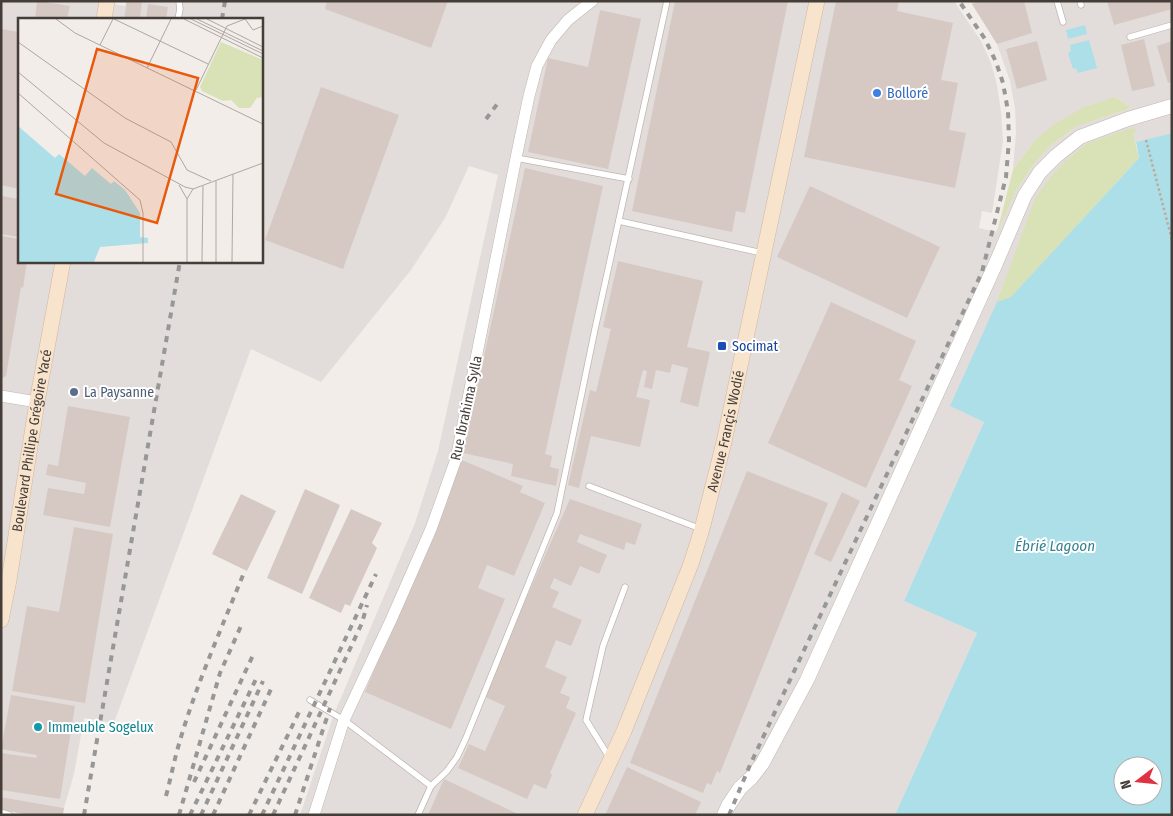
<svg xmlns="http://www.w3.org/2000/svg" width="1173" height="816" font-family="'Fira Sans Condensed',sans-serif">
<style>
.industrial{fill:#e2ddda;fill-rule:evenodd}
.green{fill:#d9e2b6}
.water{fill:#acdfe8;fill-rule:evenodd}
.building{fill:#d6c9c3}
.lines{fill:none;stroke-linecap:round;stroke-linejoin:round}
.service-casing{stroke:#c0b6af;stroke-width:7}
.minor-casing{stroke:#c0b6af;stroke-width:12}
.tertiary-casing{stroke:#c0b6af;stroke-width:15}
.secondary-casing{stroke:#d0b7a0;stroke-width:16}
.path{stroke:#bdab9f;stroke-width:2.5;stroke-dasharray:2.5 2.5;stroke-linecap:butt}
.service{stroke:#fff;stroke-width:5.5}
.minor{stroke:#fff;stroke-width:11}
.tertiary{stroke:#fff;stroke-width:14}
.secondary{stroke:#f8e3cd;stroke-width:15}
.rail{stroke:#979797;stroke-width:4;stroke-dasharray:6 6;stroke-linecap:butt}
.shop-dot{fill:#3f7fe0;stroke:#fff;stroke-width:2}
.transit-dot{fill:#1a4fb4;stroke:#fff;stroke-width:2}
.service-dot{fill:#5c6f8a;stroke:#fff;stroke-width:2}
.culture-dot{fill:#0f9aa8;stroke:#fff;stroke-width:2}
.labels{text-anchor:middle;stroke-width:4;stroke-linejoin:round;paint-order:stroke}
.shop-label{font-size:14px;fill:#366cbe;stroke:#fff;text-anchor:start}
.transit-label{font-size:14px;fill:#164399;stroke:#fff;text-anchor:start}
.service-label{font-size:14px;fill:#4e5e75;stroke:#fff;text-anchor:start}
.street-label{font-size:14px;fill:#453d38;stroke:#fff}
.culture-label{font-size:14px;fill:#0d838f;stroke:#fff;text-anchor:start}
.water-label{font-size:15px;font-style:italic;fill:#36808f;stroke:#fff}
.inset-road{fill:none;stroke:#ada7a2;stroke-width:1}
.view{fill:#e8590c;fill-opacity:0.15;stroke:#e8590c;stroke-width:2.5}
.inset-edge{fill:none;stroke:#453d38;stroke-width:2.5}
</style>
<rect width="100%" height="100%" fill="#f2ede9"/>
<path class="industrial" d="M1,1H97L125,6L126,1H954L981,41L991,63L997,85L1001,112L1003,141L992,213L982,211L979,228L996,232L1016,191L1032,166L1048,148L1075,127L1131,108L1115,97L1034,141L1013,170L1016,132L1015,108L1010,81L997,44L970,1H1172V133L1136,142L951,406L984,422L904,601L977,633L895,815H300L334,714L415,523L438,451L498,175L469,166L445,218L411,270L321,382L251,349L114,723L84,718L74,774L64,808L1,797ZM19,19H261V261H19Z"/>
<g class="green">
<polygon points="1115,97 1131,108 1075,127 1048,148 1032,166 1016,191 997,232 1013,170 1034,141 1055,124 1082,108"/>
<polygon points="1137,128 1133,134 1139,158 1011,297 997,302 1035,199 1049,179 1065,161 1088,143 1128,129"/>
</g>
<g class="water">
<polygon points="1085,25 1087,34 1068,39 1066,30"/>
<polygon points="1089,40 1097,68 1078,73 1076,68 1073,69 1068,53 1071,51 1070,45"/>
<path d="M1172,133V815H895L977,633L904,601L984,422L950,406L997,302L1011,297L1139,158L1136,142ZM1123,766H1153V796H1123Z"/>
</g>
<g class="building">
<polygon points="37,1 70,6 67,19 35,19"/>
<polygon points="127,1 142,1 140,19 124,19"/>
<polygon points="327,1 448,1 431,48 325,9"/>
<polygon points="675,1 788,1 745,213 736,211 732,232 632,211"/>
<polygon points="836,1 899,1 897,11 953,23 941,80 958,83 949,130 966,133 955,188 804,157"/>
<polygon points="982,1 1024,1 1032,33 997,44 972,4"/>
<polygon points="1107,1 1172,1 1172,9 1114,25"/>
<polygon points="148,4 168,7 166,19 146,19"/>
<polygon points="600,10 641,19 608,169 528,152 548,58 588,67"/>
<polygon points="1,29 19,32 19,189 1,185"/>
<polygon points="1144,39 1155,86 1132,91 1121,45"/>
<polygon points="1037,41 1047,80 1017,89 1006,49"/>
<polygon points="1172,41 1172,82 1168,83 1157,46"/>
<polygon points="321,87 399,115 343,269 265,240"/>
<polygon points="525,168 603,186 545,454 552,456 550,467 559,469 556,486 511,476 513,464 463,453"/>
<polygon points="810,186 940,247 907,318 777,257"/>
<polygon points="1,196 19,199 19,237 1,234"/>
<polygon points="1,236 19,239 19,261 27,261 23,288 21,287 6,376 1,379"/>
<polygon points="618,261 703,281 687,347 710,352 698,407 680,402 688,368 672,364 670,373 656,370 652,389 644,387 647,371 643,370 636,397 650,400 640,447 591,436 579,488 568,485 590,390 596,392 611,329 603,327"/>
<polygon points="831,302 916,341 899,380 912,386 866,488 768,443"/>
<polygon points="68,406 130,417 110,527 43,515 48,488 84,494 86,483 46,475 48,464 58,466"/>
<polygon points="462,460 523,486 520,492 545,503 514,576 487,565 478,588 505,599 451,729 365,692"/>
<polygon points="747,471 828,503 720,773 717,771 711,785 707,783 703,793 630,763"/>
<polygon points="305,489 340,505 302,594 267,578"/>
<polygon points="842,492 860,501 831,562 814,554"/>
<polygon points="241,494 276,511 247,571 212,554"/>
<polygon points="570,499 642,524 635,545 626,542 624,550 580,534 577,542 607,555 599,574 580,566 571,586 554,578 550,588 559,592 552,607 582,620 571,646 556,640 545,667 567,677 560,693 570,697 566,708 576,713 550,773 552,775 546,789 534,784 527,799 458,768 469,744 485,751 505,706 483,696"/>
<polygon points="351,509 382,523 372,543 377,548 350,606 345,604 341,613 309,598"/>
<polygon points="74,527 113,534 85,703 12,691 27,606 59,612"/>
<polygon points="11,695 75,706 60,799 1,790 1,753 36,758 37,755 1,749"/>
<polygon points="627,767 701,802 695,815 605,815"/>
<polygon points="444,779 520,815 428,815"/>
<polygon points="1,797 64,808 63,815 30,815 1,810"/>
</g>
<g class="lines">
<defs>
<g id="service">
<polyline points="1057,1 1063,22"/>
<polyline points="1080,1 1081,5"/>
<polyline points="178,19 180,9 179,1"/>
<polyline points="1130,37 1172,25"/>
<polyline points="516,158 629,179"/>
<polyline points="619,221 762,253"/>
<polyline points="589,486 701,529"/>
<polyline points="310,700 344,720 431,786"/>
<polyline points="609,757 586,720 603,646 625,587"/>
<polyline points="1,812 10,815"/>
<polyline points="418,815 431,786 447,771 457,757 466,738 557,513 595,329 667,1"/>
</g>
<g id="minor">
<polyline points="1,396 37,402"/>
<polyline points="314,815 344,720 391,620 431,529 456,459 516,158 529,96 537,66 551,40 568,20 592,1"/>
</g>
<polyline id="tertiary" points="724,815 728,806 740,788 751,778 762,764 807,680 996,263 1025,195 1040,172 1056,156 1080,137 1128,119 1172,106"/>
<g id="secondary">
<polyline points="104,19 107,1"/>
<path id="s1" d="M1,620L9,580L37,402L63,261"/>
<path id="s2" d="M585,815L624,731L691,564L702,529L724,442L817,1"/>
</g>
</defs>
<use href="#service" class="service-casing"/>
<use href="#minor" class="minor-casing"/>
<use href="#tertiary" class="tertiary-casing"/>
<use href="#secondary" class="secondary-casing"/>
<polyline class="path" points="1146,140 1172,240"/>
<use href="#service" class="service"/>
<use href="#minor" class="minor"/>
<use href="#tertiary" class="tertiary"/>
<use href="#secondary" class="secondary"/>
<g class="rail">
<polyline points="222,19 225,1"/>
<polyline points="486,119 498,103"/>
<polyline points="194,782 254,653"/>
<path d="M166,796C170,781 173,766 177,751C194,689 221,630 245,570"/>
<polyline points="84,815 180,261"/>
<polyline points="179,815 220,673 241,626"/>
<polyline points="190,815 257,677"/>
<polyline points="201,815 263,681"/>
<polyline points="213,815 271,689"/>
<polyline points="249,815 300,710"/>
<polyline points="262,815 376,574"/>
<polyline points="273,815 362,623 367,605"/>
<polyline points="295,815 330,708"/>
<polyline points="729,815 750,765 982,272 1006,177 1009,140 1008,111 1003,83 996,62 985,39 959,1"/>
</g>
</g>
<circle class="shop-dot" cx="877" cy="93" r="5"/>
<rect class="transit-dot" x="717" y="341" width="10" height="10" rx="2.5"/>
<circle class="service-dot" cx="74" cy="392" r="5"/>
<circle class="culture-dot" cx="38" cy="727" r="5"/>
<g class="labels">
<g class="shop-label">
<text x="887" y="98">Bolloré</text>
</g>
<g class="transit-label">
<text x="732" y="351">Socimat</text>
</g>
<g class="service-label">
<text x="84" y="397">La Paysanne</text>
</g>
<g class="street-label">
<text transform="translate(466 408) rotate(-78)" y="5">Rue Ibrahima Sylla</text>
<text dy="5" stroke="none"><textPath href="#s2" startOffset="410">Avenue Françis Wodié</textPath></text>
<text dy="5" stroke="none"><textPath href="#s1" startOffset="182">Boulevard Phillipe Grégoire Yacé</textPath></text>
</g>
<g class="culture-label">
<text x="48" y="732">Immeuble Sogelux</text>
</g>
<g class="water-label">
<text x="1055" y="551">Ébrié Lagoon</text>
</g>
</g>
<g transform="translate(18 18)">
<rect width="245" height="245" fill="#f2ede9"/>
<path d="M203,24L245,42V79L239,80L232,90H221L213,82L205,83L184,73L182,69Z" fill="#d9e2b6"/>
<path d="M0,108L37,140L41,136L67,158L74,150L93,166L96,163L107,172L122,195V219L130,220V225L82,229L76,244H0Z" fill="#acdfe8"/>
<path class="inset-road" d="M38,1L57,15L245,106M96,1L190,46M166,1L245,40M173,1L245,36M179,1L245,33M189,1L245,29M227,1L235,12L245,8M0,24L107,100L153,124L169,152L193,163M82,27L95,1M129,50L153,1M0,54L86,125L167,169L175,171L245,145M178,72L209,8L227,1M0,75L122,182L125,195V244M161,167L169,181M169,244V181L175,171M184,244L185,168M198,244V163M214,244L215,156"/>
<path class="view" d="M79,31L180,60L139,205L38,176Z"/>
<rect width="245" height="245" class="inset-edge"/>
</g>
<rect width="1173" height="816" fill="none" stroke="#453d38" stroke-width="5"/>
<g transform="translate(1138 781) rotate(254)"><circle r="24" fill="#ffffff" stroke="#b5b1af"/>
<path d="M0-4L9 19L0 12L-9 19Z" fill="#e13143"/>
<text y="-8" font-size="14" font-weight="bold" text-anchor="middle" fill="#453d38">N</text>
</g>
</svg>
